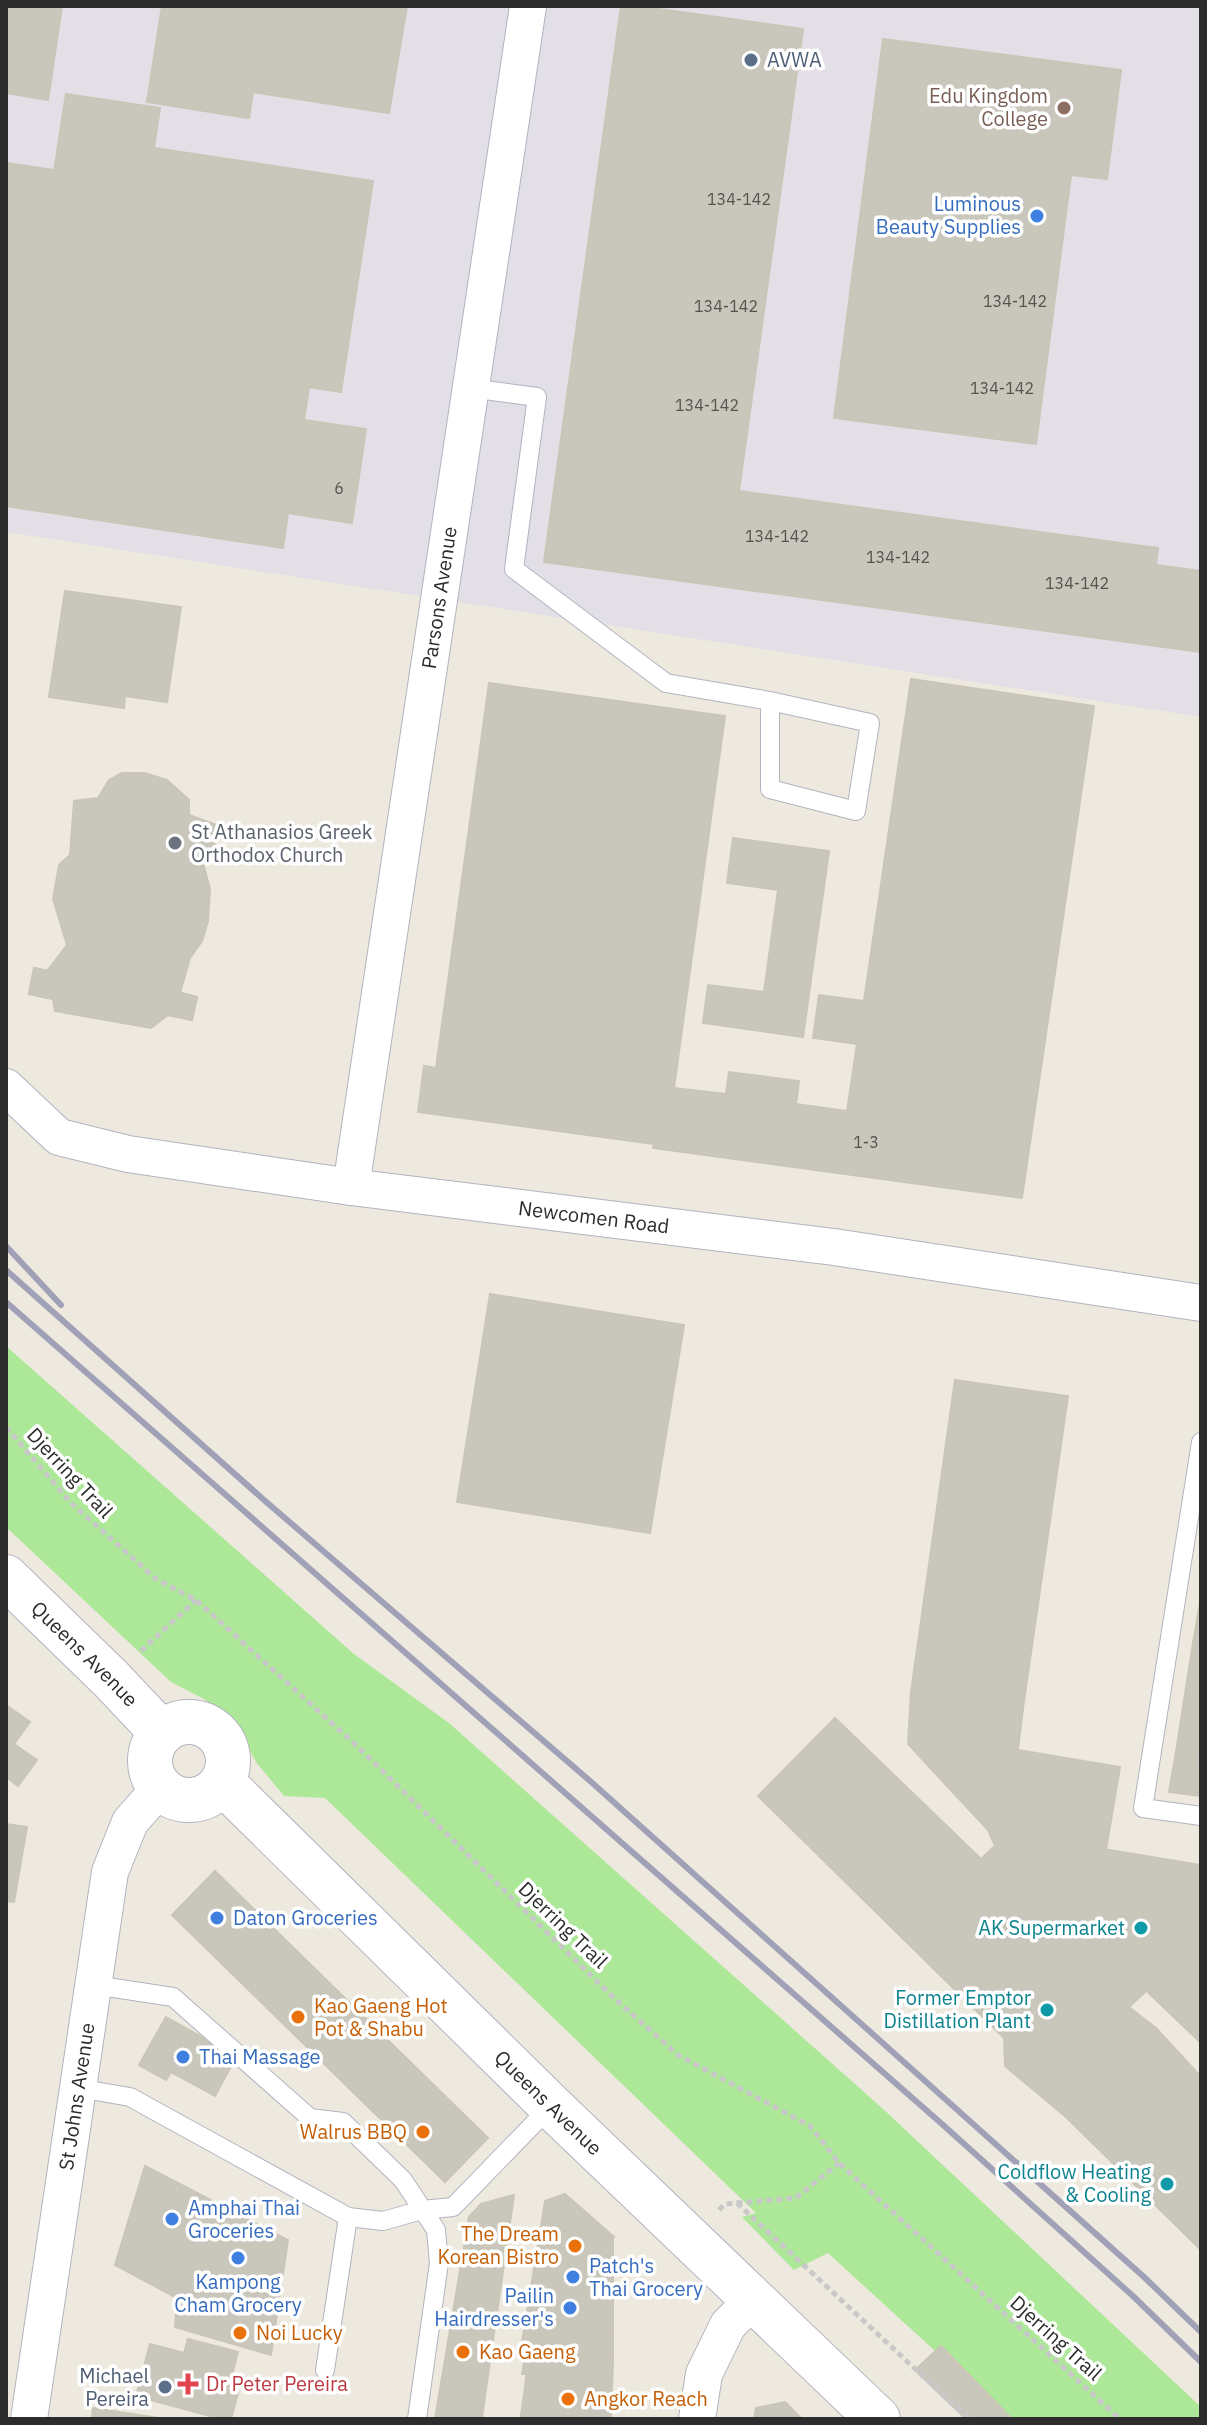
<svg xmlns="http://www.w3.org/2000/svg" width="1207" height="2425" font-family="'IBM Plex Sans',sans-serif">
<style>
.industrial{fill:#e2dfe7}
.green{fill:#ace898}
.building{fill:#c9c7bc;stroke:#cac5b7;stroke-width:2}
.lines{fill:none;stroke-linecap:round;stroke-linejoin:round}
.lane-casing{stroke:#b2b3c0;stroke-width:20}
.street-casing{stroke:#b2b3c0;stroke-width:38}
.secondary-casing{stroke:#b2b3c0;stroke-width:46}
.path{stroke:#c8c8c8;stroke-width:5;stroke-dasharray:6 4;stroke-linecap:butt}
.lane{stroke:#fff;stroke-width:18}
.street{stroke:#fff;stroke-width:36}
.secondary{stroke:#fff;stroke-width:44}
.rail{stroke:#a0a1b7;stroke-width:6}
.service-dot{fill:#5c6f8a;stroke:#fff;stroke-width:3}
.education-dot{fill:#8d6e63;stroke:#fff;stroke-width:3}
.shop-dot{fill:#3f7fe0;stroke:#fff;stroke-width:3}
.worship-dot{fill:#6b7280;stroke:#fff;stroke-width:3}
.culture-dot{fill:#0f9aa8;stroke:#fff;stroke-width:3}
.food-dot{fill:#e8710a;stroke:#fff;stroke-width:3}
.health-dot{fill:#e0444e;stroke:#fff;stroke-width:3}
.labels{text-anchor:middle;stroke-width:7;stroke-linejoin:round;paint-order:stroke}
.number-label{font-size:16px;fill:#535350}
.service-label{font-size:20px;fill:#4e5e75;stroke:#fff;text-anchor:start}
.education-label{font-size:20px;fill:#785e54;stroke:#fff;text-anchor:end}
.shop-label{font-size:20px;fill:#366cbe;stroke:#fff;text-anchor:start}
.street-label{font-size:20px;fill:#2c2c2c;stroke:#fff}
.worship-label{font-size:20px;fill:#5b616d;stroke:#fff;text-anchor:start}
.culture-label{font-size:20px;fill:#0d838f;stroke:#fff;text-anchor:end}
.food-label{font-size:20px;fill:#c56008;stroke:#fff;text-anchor:start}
.health-label{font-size:20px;fill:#be3a42;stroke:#fff;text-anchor:start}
</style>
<rect width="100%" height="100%" fill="#eee9de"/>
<polygon class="industrial" points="6,6 1201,6 1201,717 6,532"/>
<polygon class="green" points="6,1346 354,1654 449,1723 882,2108 1201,2407 1201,2419 1012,2419 942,2346 935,2351 828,2253 794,2270 742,2217 756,2213 325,1798 284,1796 256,1762 233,1720 204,1699 171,1682 6,1527"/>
<g class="building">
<polygon points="6,6 62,6 48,100 6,93"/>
<polygon points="162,6 407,6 389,113 253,92 249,118 147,102"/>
<polygon points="621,6 637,6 803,29 739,491 1158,548 1156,565 1201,571 1201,568 1201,652 544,562"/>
<polygon points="883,39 1121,70 1107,179 1071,175 1036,444 834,418"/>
<polygon points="66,94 160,108 154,148 373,181 341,392 309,387 304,420 366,429 352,523 288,513 283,548 6,506 6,482"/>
<polygon points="6,163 55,170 6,482"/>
<polygon points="65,591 181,607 167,702 125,696 124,708 49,697"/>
<polygon points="911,679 1094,706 1022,1198 653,1148 654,1144 418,1112 424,1066 436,1068 489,683 725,716 674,1088 726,1094 729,1072 799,1081 796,1104 847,1111 857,1044 813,1038 819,995 864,1001"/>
<polygon points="122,773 144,773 167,780 189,800 189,815 216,825 213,859 203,863 210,889 208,921 202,941 190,958 180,993 197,997 192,1020 168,1015 151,1028 55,1011 53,999 29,994 34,968 47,971 67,945 53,899 59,865 70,855 74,801 98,798 109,780"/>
<polygon points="733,838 829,851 803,1037 703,1023 708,985 764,992 778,890 727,883"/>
<polygon points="34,968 58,973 53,999 29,994"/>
<polygon points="173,991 197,997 192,1020 168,1015"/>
<polygon points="490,1294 684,1325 650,1533 457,1502"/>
<polygon points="955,1380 1068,1396 1023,1708 911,1692"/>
<polygon points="1201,1597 1201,1645 1193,1643"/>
<polygon points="1193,1643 1201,1645 1201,1762 1175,1758"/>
<polygon points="911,1692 1023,1708 1018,1750 1120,1767 1106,1850 988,1830 908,1744"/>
<polygon points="6,1705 30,1722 14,1744 37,1760 18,1786 6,1777"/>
<polygon points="835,1718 981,1859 995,1846 1146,1991 1129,2007 1156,2028 1067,2118 1005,2066 1004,2038 758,1796"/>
<polygon points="1175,1758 1201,1762 1201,1796 1169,1792"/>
<polygon points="6,1824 27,1827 14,1902 6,1901"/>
<polygon points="988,1830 1201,1865 1201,2043 995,1846"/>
<polygon points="215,1871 488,2138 445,2182 172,1915"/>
<polygon points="1042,1945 1129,2032 1068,2092 965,1988 1007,1947 1023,1964"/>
<polygon points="166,2017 216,2045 213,2052 233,2063 215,2096 171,2072 166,2080 139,2065"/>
<polygon points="1156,2028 1201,2077 1201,2250 1067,2118"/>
<polygon points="145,2166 288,2240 271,2355 175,2327 177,2298 115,2265"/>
<polygon points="565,2194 613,2236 541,2227 545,2201"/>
<polygon points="514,2195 482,2417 488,2419 435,2419 469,2217 481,2204"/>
<polygon points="541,2227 613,2236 613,2267 536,2257"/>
<polygon points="536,2257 613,2267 613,2299 531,2287"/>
<polygon points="531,2287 613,2299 613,2330 526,2318"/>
<polygon points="526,2318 613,2330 613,2359 527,2347 527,2343 522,2342"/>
<polygon points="188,2339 238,2352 228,2390 238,2393 231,2419 221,2419 136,2396 150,2344 184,2353"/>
<polygon points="941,2346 1012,2419 966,2419 915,2370"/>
<polygon points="527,2347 613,2359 612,2390 526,2379 526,2374 522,2374"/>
<polygon points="526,2379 612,2390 611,2419 592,2419 522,2409"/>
<polygon points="785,2402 802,2419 754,2419 756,2408"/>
<polygon points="93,2408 165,2419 92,2419"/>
<polygon points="522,2409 592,2419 520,2419"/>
</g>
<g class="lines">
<defs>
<g id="lane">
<polyline points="470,388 537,397 514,569 666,683 770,701 870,723 856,811 770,789 770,701"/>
<polyline points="1201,1442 1143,1808 1201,1816"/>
<polyline points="94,1985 173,1997 310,2118 343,2122 403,2180 436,2230 439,2263 417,2419"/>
<polyline points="78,2088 130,2097 348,2217 383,2221 422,2210 453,2207 551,2106"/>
<polyline points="325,2370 348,2217"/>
</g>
<g id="street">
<path id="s1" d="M6,1087L59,1137L128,1154L351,1187L834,1247L1201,1303"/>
<path id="s2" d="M351,1187L528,6"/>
<path id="s3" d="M29,2419L110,1872L130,1822L160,1788"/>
<polyline points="697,2419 704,2374 728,2325 752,2301"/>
</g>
<g id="secondary">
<path id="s4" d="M6,1577L111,1679L162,1733"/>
<circle cx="189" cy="1761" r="39"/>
<path id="s5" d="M223,1783L551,2106L878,2419"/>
</g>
</defs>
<use href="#lane" class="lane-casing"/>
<use href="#street" class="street-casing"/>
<use href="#secondary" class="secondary-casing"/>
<g class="path">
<polyline points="6,1427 71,1503 156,1579 196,1600 357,1746 615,1999 678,2055 810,2126 839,2163 1120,2419"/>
<polyline points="141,1651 196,1600"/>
<polyline points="737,2203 969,2419"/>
<polyline points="719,2210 725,2204 796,2198 839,2163"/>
</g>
<use href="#lane" class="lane"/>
<use href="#street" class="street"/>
<use href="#secondary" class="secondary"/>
<g class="rail">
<polyline points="6,1246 61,1305"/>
<polyline points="6,1270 264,1500 589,1780 1144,2277 1201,2332"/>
<polyline points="6,1302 942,2124 1134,2297 1201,2362"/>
</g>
</g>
<g class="service-dot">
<circle cx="751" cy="60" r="8"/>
<circle cx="165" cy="2387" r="8"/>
</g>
<circle class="education-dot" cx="1064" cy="108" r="8"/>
<g class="shop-dot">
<circle cx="1037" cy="216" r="8"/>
<circle cx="217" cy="1918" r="8"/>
<circle cx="183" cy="2057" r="8"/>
<circle cx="172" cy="2219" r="8"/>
<circle cx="238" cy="2258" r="8"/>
<circle cx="573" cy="2277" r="8"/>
<circle cx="570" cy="2308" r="8"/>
</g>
<circle class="worship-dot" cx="175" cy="843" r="8"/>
<g class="culture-dot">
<circle cx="1141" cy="1928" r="8"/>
<circle cx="1047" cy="2010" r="8"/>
<circle cx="1167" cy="2184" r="8"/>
</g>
<g class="food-dot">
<circle cx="298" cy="2017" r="8"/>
<circle cx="423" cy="2132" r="8"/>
<circle cx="575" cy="2246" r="8"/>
<circle cx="240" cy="2333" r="8"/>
<circle cx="463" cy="2352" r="8"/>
<circle cx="568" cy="2399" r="8"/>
</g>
<path class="health-dot" d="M184 2372h8v8h8v8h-8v8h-8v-8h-8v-8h8z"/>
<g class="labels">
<g class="number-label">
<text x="739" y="205">134-142</text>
<text x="1015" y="307">134-142</text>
<text x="726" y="312">134-142</text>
<text x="1002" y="394">134-142</text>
<text x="707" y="411">134-142</text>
<text x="339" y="494">6</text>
<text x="777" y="542">134-142</text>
<text x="898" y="563">134-142</text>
<text x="1077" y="589">134-142</text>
<text x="866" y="1148">1-3</text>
</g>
<g class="service-label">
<text x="767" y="67">AVWA</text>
<text x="149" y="2383" text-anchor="end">Michael<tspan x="149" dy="23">Pereira</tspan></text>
</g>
<g class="education-label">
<text x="1048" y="103">Edu Kingdom<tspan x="1048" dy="23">College</tspan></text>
</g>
<g class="shop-label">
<text x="1021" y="211" text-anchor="end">Luminous<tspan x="1021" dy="23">Beauty Supplies</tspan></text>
<text x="233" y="1925">Daton Groceries</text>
<text x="199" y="2064">Thai Massage</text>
<text x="188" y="2215">Amphai Thai<tspan x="188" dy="23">Groceries</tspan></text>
<text x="589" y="2273">Patch's<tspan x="589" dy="23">Thai Grocery</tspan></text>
<text x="238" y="2289" text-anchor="middle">Kampong<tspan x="238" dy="23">Cham Grocery</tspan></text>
<text x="554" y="2303" text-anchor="end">Pailin<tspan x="554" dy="23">Hairdresser's</tspan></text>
</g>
<g class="street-label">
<text dy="7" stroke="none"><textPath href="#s2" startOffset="596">Parsons Avenue</textPath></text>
<text dy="7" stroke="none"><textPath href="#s1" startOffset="614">Newcomen Road</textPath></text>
<text transform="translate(70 1473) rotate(47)" y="7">Djerring Trail</text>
<text dy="7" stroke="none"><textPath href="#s4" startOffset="110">Queens Avenue</textPath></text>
<text transform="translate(563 1925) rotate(44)" y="7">Djerring Trail</text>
<text dy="7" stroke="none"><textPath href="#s3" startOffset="326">St Johns Avenue</textPath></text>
<text dy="7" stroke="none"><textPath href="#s5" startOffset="456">Queens Avenue</textPath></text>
<text transform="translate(1056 2338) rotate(42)" y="7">Djerring Trail</text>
</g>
<g class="worship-label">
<text x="191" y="839">St Athanasios Greek<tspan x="191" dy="23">Orthodox Church</tspan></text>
</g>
<g class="culture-label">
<text x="1125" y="1935">AK Supermarket</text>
<text x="1031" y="2005">Former Emptor<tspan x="1031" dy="23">Distillation Plant</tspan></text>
<text x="1151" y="2179">Coldflow Heating<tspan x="1151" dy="23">&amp; Cooling</tspan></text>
</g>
<g class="food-label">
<text x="314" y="2013">Kao Gaeng Hot<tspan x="314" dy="23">Pot &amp; Shabu</tspan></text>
<text x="407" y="2139" text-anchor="end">Walrus BBQ</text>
<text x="559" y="2241" text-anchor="end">The Dream<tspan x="559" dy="23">Korean Bistro</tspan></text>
<text x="256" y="2340">Noi Lucky</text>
<text x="479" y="2359">Kao Gaeng</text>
<text x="584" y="2406">Angkor Reach</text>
</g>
<g class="health-label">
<text x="206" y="2391">Dr Peter Pereira</text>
</g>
</g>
<rect width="1207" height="2425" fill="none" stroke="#2c2c2c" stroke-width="16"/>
</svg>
